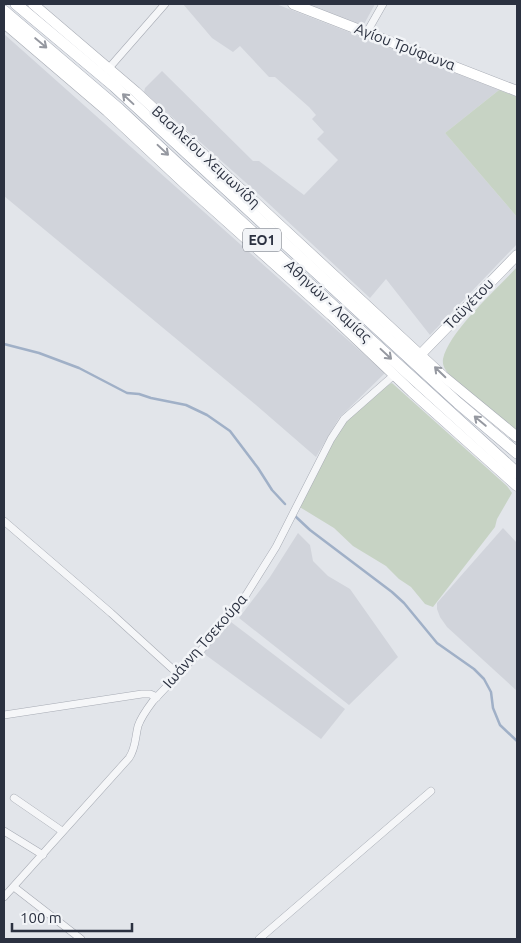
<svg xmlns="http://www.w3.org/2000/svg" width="521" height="943" font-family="Ubuntu,sans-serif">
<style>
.built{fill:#d1d4db}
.green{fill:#c7d3c4}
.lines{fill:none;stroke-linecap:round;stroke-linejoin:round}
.stream{stroke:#a0b0c7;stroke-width:2.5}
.street-casing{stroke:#a7abb4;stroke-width:8}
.secondary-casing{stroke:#a7abb4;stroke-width:11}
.primary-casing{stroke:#a2a8b4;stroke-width:12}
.street{stroke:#f5f6f8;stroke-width:7}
.secondary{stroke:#fff;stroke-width:10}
.primary{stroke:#fff;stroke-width:11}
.oneway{stroke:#9598a0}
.labels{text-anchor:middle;stroke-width:5;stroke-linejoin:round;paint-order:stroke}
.shield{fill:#f2f4f7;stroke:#676c77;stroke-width:1}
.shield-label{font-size:14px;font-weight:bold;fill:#2b3140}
.street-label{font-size:15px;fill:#2b3140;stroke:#f2f4f7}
</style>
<rect width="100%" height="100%" fill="#e2e5ea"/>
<g class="built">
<polygon points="183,4 276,4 499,90 445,133 517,217 517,244 430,335 386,279 370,298 253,189 144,92 145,88 162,71 253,161 259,161 304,195 338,160 317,139 324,132 312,119 316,115 309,107 275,77 269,77 240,46 233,52 212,38"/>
<polygon points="305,4 375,4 363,26"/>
<polygon points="4,34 385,373 339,418 316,457 256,405 4,196"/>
<polygon points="503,528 517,543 517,691 447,627 440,617 437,609 437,603"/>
<polygon points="298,533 310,545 313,561 328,576 350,589 398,657 349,705 239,618 270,577"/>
<polygon points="231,622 345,709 321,739 203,653"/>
</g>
<g class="green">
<polygon points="499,90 517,97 517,217 445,133"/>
<path d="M517,267V432L451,376C446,371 442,366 443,359C449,331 497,289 517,267Z"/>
<polygon points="392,383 507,486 512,493 497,519 495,527 433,607 425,604 411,587 399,579 386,566 353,546 334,528 298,506 322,460 345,422 388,385"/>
</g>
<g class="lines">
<g class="stream">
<polyline points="4,344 39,353 79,368 127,393 139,394 151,398 186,405 207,415 230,431 258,468 272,490 285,504"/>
<polyline points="295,516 310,530 392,592 404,603 437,643 474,669 484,679 491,692 493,708 500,725 517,741"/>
</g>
<defs>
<g id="street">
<polyline points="367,32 383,4"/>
<polyline points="109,68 165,4"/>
<polyline points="4,521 111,613 178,674"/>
<polyline points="4,715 142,694 150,694 157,697"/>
<polyline points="14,798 62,831"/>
<polyline points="4,831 43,855"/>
<polyline points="14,887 81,939"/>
<path d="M4,897L129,758C136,748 135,738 138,726C141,717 147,709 153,701L203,648L246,595L276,547L331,439L344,419L394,375"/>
<polyline points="259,939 431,791"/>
</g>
<g id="secondary">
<polyline points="33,4 136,92 443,376 517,437"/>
<polyline points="293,4 517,91"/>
<polyline points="4,23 107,111 185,184 331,315 412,392 517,486"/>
<polyline points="421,354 517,255"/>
</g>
<g id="primary">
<polyline points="16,4 114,86 458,403 517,453"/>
<polyline points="4,11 119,109 181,167 517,473"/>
</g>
</defs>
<use href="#street" class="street-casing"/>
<use href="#secondary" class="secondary-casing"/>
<use href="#primary" class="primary-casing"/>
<use href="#street" class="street"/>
<use href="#secondary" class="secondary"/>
<use href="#primary" class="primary"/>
</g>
<defs><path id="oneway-shaft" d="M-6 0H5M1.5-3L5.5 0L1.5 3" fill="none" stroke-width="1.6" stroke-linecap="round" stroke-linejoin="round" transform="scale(1.25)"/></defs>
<g class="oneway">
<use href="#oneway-shaft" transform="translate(41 43) rotate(40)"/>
<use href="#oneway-shaft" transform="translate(128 99) rotate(-137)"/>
<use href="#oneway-shaft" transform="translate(163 150) rotate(43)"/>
<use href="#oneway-shaft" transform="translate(386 354) rotate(43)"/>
<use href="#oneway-shaft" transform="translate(440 372) rotate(-136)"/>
<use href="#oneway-shaft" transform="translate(480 421) rotate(-140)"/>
</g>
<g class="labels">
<rect class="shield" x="243" y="228.5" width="38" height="23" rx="4"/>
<g class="shield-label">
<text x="262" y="245">ΕΟ1</text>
</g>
<g class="street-label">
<text transform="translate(405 47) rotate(21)" y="5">Αγίου Τρύφωνα</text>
<text transform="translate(206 157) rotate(43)" y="5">Βασιλείου Χειμωνίδη</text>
<text transform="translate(328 301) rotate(43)" y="5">Αθηνών - Λαμίας</text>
<text transform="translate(469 304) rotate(-46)" y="5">Ταϋγέτου</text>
<text transform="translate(205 641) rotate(-49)" y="5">Ιωάννη Τσεκούρα</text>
</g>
</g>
<rect width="521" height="943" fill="none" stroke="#2b3140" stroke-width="10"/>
<path d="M12 923v8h120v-8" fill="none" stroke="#2b3140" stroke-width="2.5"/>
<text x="20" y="923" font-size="15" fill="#2b3140" stroke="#f2f4f7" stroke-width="4" paint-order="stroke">100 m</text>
</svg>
